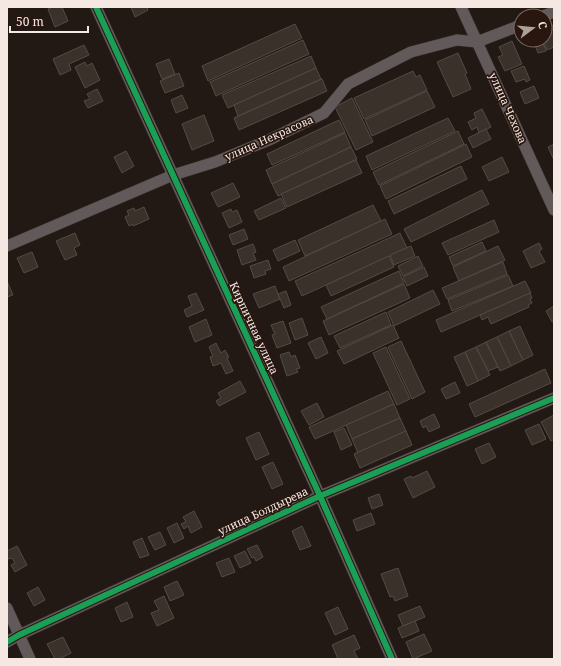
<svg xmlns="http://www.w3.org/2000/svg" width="561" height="666" font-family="'Noto Serif',serif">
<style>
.building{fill:#3a312a;stroke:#524b46}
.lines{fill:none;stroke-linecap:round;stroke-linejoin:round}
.minor-casing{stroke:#3a332f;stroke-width:12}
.minor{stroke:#625a5a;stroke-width:11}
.cycleway-casing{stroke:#28160f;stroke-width:8}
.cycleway{stroke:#1a9f57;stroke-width:6}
.labels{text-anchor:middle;stroke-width:3.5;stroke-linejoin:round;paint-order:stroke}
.street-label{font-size:11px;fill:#f5e8e3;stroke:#28160f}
</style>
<rect width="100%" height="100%" fill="#221915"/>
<g class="building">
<polygon points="53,7 62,7 68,21 55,27 48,9"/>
<polygon points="131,7 147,7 148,10 135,17"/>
<polygon points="295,24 302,38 208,81 202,66"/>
<polygon points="553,25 554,27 554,47 547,50 543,40 545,40 545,28"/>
<polygon points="303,40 309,54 216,96 210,82"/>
<polygon points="533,40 542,40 546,51 538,53"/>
<polygon points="512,41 522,64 505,71 498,57 503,55 499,47"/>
<polygon points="84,45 89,55 69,64 71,70 60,75 53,59"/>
<polygon points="458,53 467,73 465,74 471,89 453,97 437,62"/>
<polygon points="311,56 316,68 228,108 222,95"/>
<polygon points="169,59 175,74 162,79 156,64"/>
<polygon points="85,62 87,66 92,63 100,80 85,88 75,67"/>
<polygon points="524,66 530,80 526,82 525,79 516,82 511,71"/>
<polygon points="316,68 321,79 238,116 234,105"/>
<polygon points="413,71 416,77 420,75 427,90 364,119 354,98"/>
<polygon points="179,73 184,86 165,93 160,81"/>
<polygon points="322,79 327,91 239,130 234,118"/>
<polygon points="534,86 539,98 525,104 520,92"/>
<polygon points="97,89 103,101 88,108 84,101 90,99 87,94"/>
<polygon points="427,91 435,107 372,136 365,120"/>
<polygon points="182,95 188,108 176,113 171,100"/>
<polygon points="352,98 373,142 356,150 335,107"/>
<polygon points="482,109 491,127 479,133 477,127 472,130 468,122 476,118 474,113"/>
<polygon points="204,115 214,141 192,150 182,124"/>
<polygon points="448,118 455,131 372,170 366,156"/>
<polygon points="339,120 345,132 272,165 267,154"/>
<polygon points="486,129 491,139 473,148 468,138"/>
<polygon points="458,131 464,144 379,185 373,172"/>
<polygon points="345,133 351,147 272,184 266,170"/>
<polygon points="466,144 472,157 386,199 380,186"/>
<polygon points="554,144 554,160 548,147"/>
<polygon points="351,147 357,159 278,196 272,184"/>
<polygon points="126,151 134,166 122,173 114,157"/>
<polygon points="502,157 509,172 489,181 482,167"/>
<polygon points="356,160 362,173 287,207 281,194"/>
<polygon points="461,166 467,179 394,214 388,201"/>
<polygon points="233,183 240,197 218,207 211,193"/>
<polygon points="482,190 489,204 411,242 404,229"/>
<polygon points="281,198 286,208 259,220 254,211"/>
<polygon points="373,205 381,221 305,256 298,240"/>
<polygon points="144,207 149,219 133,226 132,224 129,226 125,217 129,215 127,211 134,208 135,211"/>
<polygon points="231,209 232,212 237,210 242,222 229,228 222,213"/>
<polygon points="385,219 392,234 289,281 283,267"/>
<polygon points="494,220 499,232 448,255 442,243"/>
<polygon points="244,229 248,239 233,245 229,235"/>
<polygon points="75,233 80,245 74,248 77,255 65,260 56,241"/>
<polygon points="400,233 407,248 302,296 295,281"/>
<polygon points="295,240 300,251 278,261 273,250"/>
<polygon points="482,242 486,251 453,266 449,257"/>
<polygon points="539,243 542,249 539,251 545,262 531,268 523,251"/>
<polygon points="253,244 256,252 253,253 256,260 242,265 237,250"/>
<polygon points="411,246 415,256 394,265 390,255"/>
<polygon points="498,246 505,260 459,281 453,267"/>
<polygon points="32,252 38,267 24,273 17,258"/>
<polygon points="389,256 394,267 331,296 326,285"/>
<polygon points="418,256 423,266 403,276 398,266"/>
<polygon points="268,260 271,269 265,271 266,274 254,278 250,266"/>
<polygon points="503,262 507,274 447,299 442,288"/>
<polygon points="424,267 428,276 407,286 403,277"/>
<polygon points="399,271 404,283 327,319 321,307"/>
<polygon points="508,275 513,286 452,311 448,300"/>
<polygon points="7,281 13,295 7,297"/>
<polygon points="525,281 531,293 441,332 436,320"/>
<polygon points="404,284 410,298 329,335 323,321"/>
<polygon points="275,286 280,299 259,308 253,294"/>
<polygon points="433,290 440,304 394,326 388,312"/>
<polygon points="286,291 291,305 284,308 278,294"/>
<polygon points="196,293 204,310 187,317 184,310 192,306 188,296"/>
<polygon points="530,293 532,298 530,299 532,303 528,305 529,307 491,324 488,317 482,320 480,315"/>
<polygon points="554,306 554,321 552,322 546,311"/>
<polygon points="386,312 391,325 340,348 334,336"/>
<polygon points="302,318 308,335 295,340 289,323"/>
<polygon points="206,319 212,335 195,342 189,327"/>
<polygon points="283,321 291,343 277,348 272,335 275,334 271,325"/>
<polygon points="393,325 399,338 344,364 337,351"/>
<polygon points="520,326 533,355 523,360 509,331"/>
<polygon points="509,331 523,360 511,366 497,337"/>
<polygon points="321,337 328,353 316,359 308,343"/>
<polygon points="497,337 511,366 500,371 486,342"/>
<polygon points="401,341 425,392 412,399 388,347"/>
<polygon points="486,342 498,367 488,371 476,347"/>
<polygon points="216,343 221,353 225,350 229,357 227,358 233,371 226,374 221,363 213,366 210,357 213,356 209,347"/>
<polygon points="386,347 410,399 397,405 373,353"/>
<polygon points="476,347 490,375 478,381 465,352"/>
<polygon points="289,352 291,357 295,355 300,368 296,369 298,372 287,376 280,355"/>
<polygon points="465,352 478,381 467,386 454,357"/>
<polygon points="545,369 551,383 475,417 469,404"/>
<polygon points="240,381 246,392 219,406 216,401 221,398 218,393"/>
<polygon points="455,382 460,393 446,399 441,389"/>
<polygon points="388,391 394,404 315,439 309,427"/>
<polygon points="317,403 324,417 309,425 301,411"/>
<polygon points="394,404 400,418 352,439 346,425"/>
<polygon points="434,414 440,427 429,432 426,426 423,428 420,421"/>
<polygon points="554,415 554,439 551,441 541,422"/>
<polygon points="400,418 406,431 358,453 352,439"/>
<polygon points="539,424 546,439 532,445 525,430"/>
<polygon points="344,428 352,445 341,450 334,432"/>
<polygon points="406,431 412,445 360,468 354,454"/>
<polygon points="259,432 269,454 256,460 246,438"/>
<polygon points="489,443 496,457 482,464 475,449"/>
<polygon points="273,462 283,484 272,489 262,467"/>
<polygon points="427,471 435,487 413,498 404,479 411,476 412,478"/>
<polygon points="379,494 383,505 372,509 368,498"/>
<polygon points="194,511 202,527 191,533 188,526 184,529 181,524 186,522 183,517"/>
<polygon points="371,513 375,524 357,531 353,520"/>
<polygon points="177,523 184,538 174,543 167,528"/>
<polygon points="302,526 311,546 300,550 292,531"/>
<polygon points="160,532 166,545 155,550 148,537"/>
<polygon points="142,538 149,555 140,558 133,542"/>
<polygon points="257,545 263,557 256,561 254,557 252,558 247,549"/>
<polygon points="17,546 27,565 15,572 11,565 15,563 12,558 8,559 7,557 7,551"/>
<polygon points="245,551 251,563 240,568 234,556"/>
<polygon points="229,558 235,572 222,577 216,563"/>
<polygon points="398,568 408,596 395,601 393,596 390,597 381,574"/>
<polygon points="177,581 184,595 170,601 164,587"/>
<polygon points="38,587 45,600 34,606 27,593"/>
<polygon points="164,596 174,618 157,626 151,613 159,610 154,601"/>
<polygon points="127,602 133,617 121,622 115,608"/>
<polygon points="420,606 425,617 403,626 398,615"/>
<polygon points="338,607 348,629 335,635 325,613"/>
<polygon points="415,621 419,631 402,638 398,628"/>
<polygon points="424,634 432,651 413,659 406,642"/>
<polygon points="354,635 360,648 354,651 358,659 338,659 332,645"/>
<polygon points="63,637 71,653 59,659 55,659 47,644"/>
</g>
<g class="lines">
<defs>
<g id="minor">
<polyline points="96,7 320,496 392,659"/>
<polyline points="461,7 554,210"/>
<polyline points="543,16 554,12"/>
<polyline points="7,246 173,175 215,162 269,140 324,113 348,84 411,52 457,40 477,42 521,25"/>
<polyline points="7,608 30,659"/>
<polyline points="7,642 19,635 320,496 554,398"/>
</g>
</defs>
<use href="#minor" class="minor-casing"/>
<use href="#minor" class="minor"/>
<defs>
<g id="cycleway">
<polyline points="96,7 320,496 392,659"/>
<polyline points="7,642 19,635 320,496 554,398"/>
</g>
</defs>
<use href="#cycleway" class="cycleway-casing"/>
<use href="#cycleway" class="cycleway"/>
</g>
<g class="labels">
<g class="street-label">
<text transform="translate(508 108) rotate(66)" y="4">улица Чехова</text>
<text transform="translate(269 138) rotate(-24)" y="4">улица Некрасова</text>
<text transform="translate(254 328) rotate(65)" y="4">Кирпичная улица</text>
<text transform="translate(263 511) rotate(-25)" y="4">улица Болдырева</text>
</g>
</g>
<rect width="561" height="666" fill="none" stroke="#f5e8e3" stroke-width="16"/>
<g transform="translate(533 28) rotate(74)"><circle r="19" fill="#28160f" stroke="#7a6a64"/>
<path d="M0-3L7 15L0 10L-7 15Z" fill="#aba09b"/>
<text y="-6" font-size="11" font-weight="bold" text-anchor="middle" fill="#f5e8e3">С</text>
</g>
<path d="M10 26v6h78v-6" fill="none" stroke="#f5e8e3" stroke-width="2"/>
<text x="16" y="26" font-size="12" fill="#f5e8e3" stroke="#28160f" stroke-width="3" paint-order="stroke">50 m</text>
</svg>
